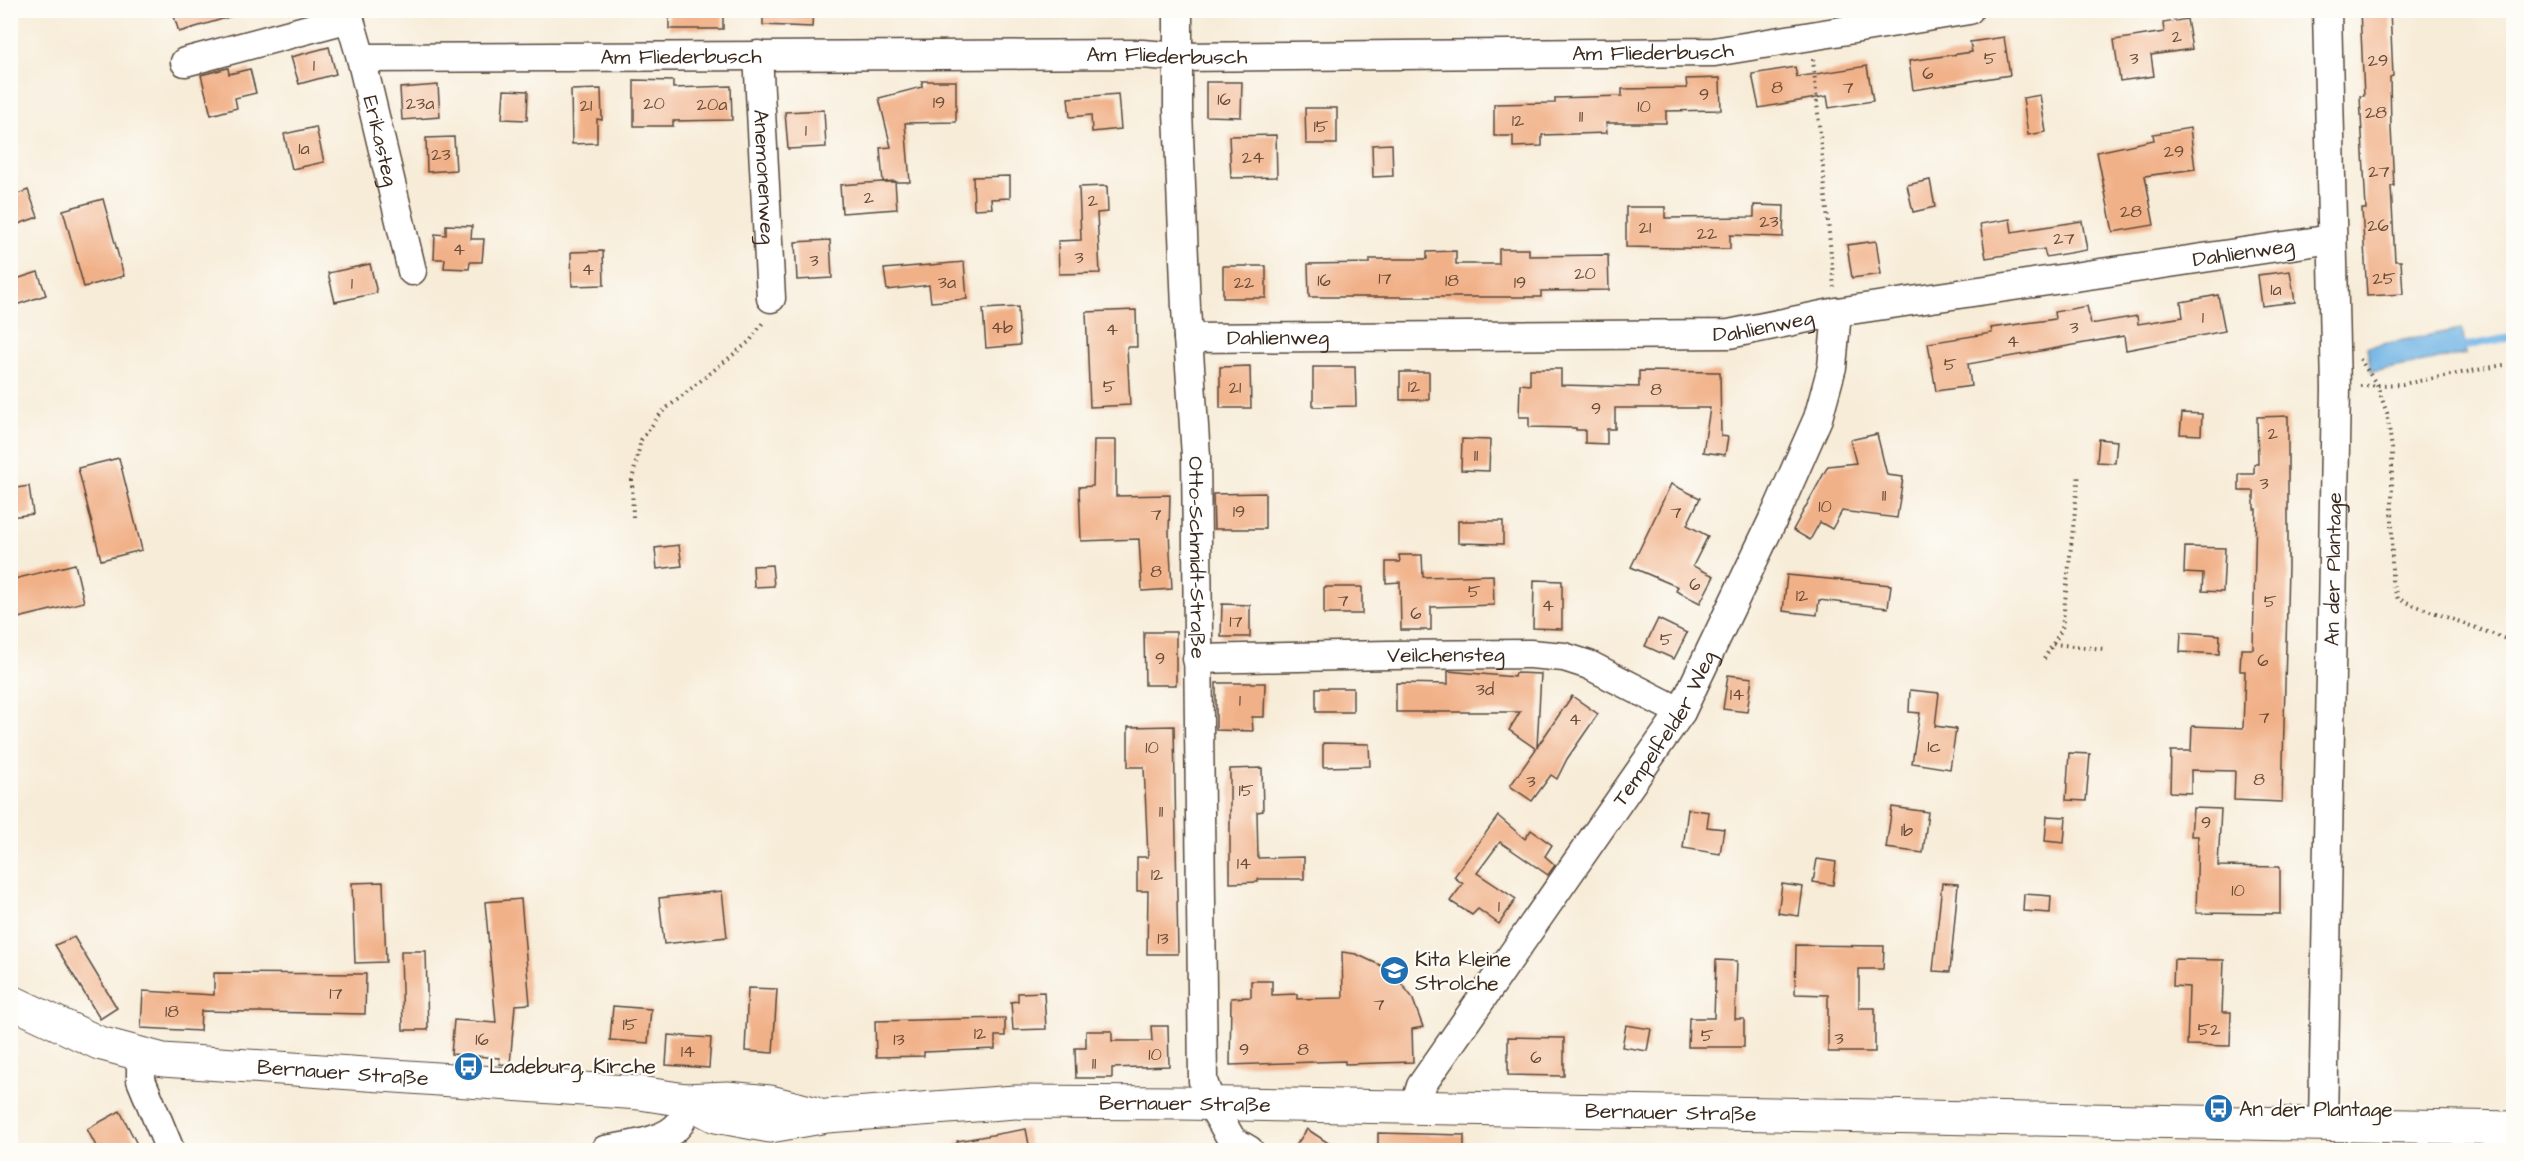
<svg xmlns="http://www.w3.org/2000/svg" width="2524" height="1161" font-family="'Architects Daughter',sans-serif">
<style>
.water{fill:#6eb3e4;stroke:#546e81;stroke-width:1.5}
.lines{fill:none;stroke-linecap:round;stroke-linejoin:round}
.stream{stroke:#6eb3e4;stroke-width:7}
.building{fill:#f1b188}
.minor-casing{stroke:#57473a;stroke-width:31}
.major-casing{stroke:#57473a;stroke-width:35}
.path{stroke:#57473a;stroke-width:4;stroke-dasharray:1.5 4.5;stroke-linecap:butt}
.minor{stroke:#fff;stroke-width:28}
.major{stroke:#fff;stroke-width:33}
.labels{text-anchor:middle;stroke-width:4.5;stroke-linejoin:round;paint-order:stroke}
.number-label{font-size:18px;fill:#684c38}
.street-label{font-size:21px;fill:#3b2a1e;stroke:#fdfcf7}
.poi-label{font-size:21px;fill:#3b2a1e;stroke:#fdfcf7;text-anchor:start}
</style>
<rect width="100%" height="100%" fill="#fdfcf7"/>
<filter id="ink" filterUnits="userSpaceOnUse"><feTurbulence type="fractalNoise" baseFrequency=".0167" numOctaves="2"/><feDisplacementMap in="SourceGraphic" scale="12" xChannelSelector="R" yChannelSelector="G"/><feConvolveMatrix kernelMatrix="1 2 1 2 8 2 1 2 1" color-interpolation-filters="sRGB"/></filter>
<filter id="wash" filterUnits="userSpaceOnUse"><feTurbulence type="fractalNoise" baseFrequency=".008" numOctaves="4" result="noise"/><feDisplacementMap in="SourceGraphic" scale="24" xChannelSelector="R" yChannelSelector="G"/><feGaussianBlur stdDeviation="1.35" result="paint"/><feColorMatrix in="noise" values="0 0 0 0 0 0 0 0 0 0 0 0 0 0 0 0 0 1.4 0 .05"/><feComposite in="paint" operator="in"/></filter>
<g filter="url(#wash)">
<rect width="100%" height="100%" fill="#f7ecd8"/>
<polygon class="water" points="2462,329 2466,354 2371,372 2367,347"/>
<g class="lines">
<polyline class="stream" points="2465,346 2514,337"/>
</g>
<g id="blocks">
<g class="building">
<polygon points="172,10 236,10 236,15 179,32"/>
<rect x="669" y="10" width="54" height="19"/>
<polygon points="763,10 813,10 812,27 763,25"/>
<polygon points="2360,10 2390,10 2393,76 2390,77 2391,128 2394,186 2391,186 2395,261 2401,261 2403,294 2367,296 2362,209 2366,209 2360,96 2364,96"/>
<polygon points="2187,19 2192,49 2151,55 2154,76 2120,81 2114,40 2164,32 2163,23"/>
<polygon points="2004,37 2010,75 1913,90 1909,61 1972,52 1970,42"/>
<polygon points="329,47 336,74 299,84 291,57"/>
<polygon points="1867,66 1873,101 1829,108 1827,96 1759,108 1752,74 1795,67 1797,77"/>
<polygon points="228,68 229,74 250,69 256,93 235,98 237,108 211,115 201,75"/>
<polygon points="1720,78 1721,110 1666,111 1666,123 1606,123 1607,133 1542,135 1542,146 1513,147 1513,136 1494,136 1494,104 1555,103 1555,98 1622,96 1622,89 1687,88 1686,79"/>
<polygon points="634,80 673,81 673,88 731,86 732,120 673,121 673,126 634,126"/>
<polygon points="922,81 956,81 956,122 905,123 910,182 883,182 880,148 891,147 879,98 922,87"/>
<polygon points="1206,82 1242,82 1241,117 1206,116"/>
<polygon points="438,85 440,117 402,120 400,88"/>
<polygon points="601,89 602,120 597,119 597,143 572,144 571,90"/>
<polygon points="504,90 528,91 527,120 502,119"/>
<polygon points="1118,94 1121,129 1092,132 1091,115 1070,117 1068,98"/>
<polygon points="2040,95 2046,132 2028,135 2023,98"/>
<polygon points="1305,108 1337,108 1337,144 1306,144"/>
<polygon points="824,110 826,147 788,149 785,112"/>
<polygon points="316,127 324,162 292,169 284,134"/>
<polygon points="2190,128 2195,169 2145,176 2154,225 2113,232 2097,152 2154,140 2153,134"/>
<polygon points="1276,135 1277,177 1231,178 1229,136"/>
<polygon points="454,137 456,170 427,172 426,138"/>
<polygon points="1392,144 1393,176 1373,177 1372,145"/>
<polygon points="1010,176 1010,198 991,199 992,208 974,209 973,177"/>
<polygon points="1930,180 1935,207 1913,212 1907,185"/>
<polygon points="895,181 897,209 842,213 840,185"/>
<polygon points="1107,186 1108,212 1097,213 1100,273 1059,274 1058,241 1081,240 1079,187"/>
<polygon points="28,190 38,217 10,227 10,197"/>
<polygon points="103,199 124,276 84,287 63,210"/>
<polygon points="1754,205 1784,206 1783,237 1730,235 1730,249 1626,247 1626,207 1665,207 1665,218 1754,217"/>
<polygon points="2010,219 2012,232 2082,221 2087,250 2046,257 2044,249 1986,258 1980,224"/>
<polygon points="446,225 472,226 471,239 484,239 482,262 470,262 469,269 444,268 445,259 434,259 435,234 446,235"/>
<polygon points="830,240 832,278 797,280 795,242"/>
<polygon points="1876,241 1881,274 1852,278 1847,245"/>
<polygon points="1499,249 1529,249 1529,256 1608,255 1609,290 1541,291 1541,297 1309,297 1308,264 1370,263 1370,259 1427,259 1427,252 1456,251 1456,264 1499,264"/>
<polygon points="603,251 604,285 572,286 571,252"/>
<polygon points="964,262 967,299 931,302 929,285 887,290 884,269"/>
<polygon points="370,264 377,293 335,302 328,273"/>
<rect x="1223" y="266" width="43" height="32"/>
<polygon points="2290,271 2295,302 2262,306 2258,275"/>
<polygon points="38,272 46,295 10,307 10,281"/>
<polygon points="2218,295 2225,331 2126,350 2124,336 1968,364 1971,386 1936,391 1928,343 1992,333 1991,328 2055,319 2054,312 2087,306 2091,324 2137,316 2138,324 2183,317 2181,302"/>
<polygon points="1018,307 1020,345 986,348 983,309"/>
<polygon points="1136,310 1137,347 1127,347 1130,405 1090,407 1086,312"/>
<polygon points="1250,366 1251,408 1220,408 1220,367"/>
<polygon points="1313,367 1355,367 1356,406 1313,407"/>
<polygon points="1530,369 1561,369 1561,385 1639,387 1639,371 1720,372 1721,436 1728,437 1725,455 1703,452 1710,408 1615,408 1615,429 1607,429 1607,444 1585,443 1585,430 1576,430 1576,428 1529,427 1529,417 1519,417 1520,384 1530,385"/>
<rect x="1400" y="372" width="29" height="28"/>
<polygon points="2182,413 2202,414 2201,435 2180,434"/>
<polygon points="2288,416 2288,567 2282,802 2234,800 2235,771 2191,770 2191,793 2170,792 2171,751 2191,751 2192,726 2243,728 2245,671 2240,671 2241,649 2253,649 2256,509 2254,509 2254,491 2239,491 2239,474 2254,474 2254,464 2258,464 2257,417"/>
<polygon points="1877,434 1887,475 1903,477 1897,518 1842,511 1832,529 1820,522 1810,540 1793,530 1828,466 1856,463 1850,440"/>
<polygon points="1462,439 1490,440 1489,471 1461,470"/>
<polygon points="2099,439 2117,441 2115,463 2097,462"/>
<polygon points="1094,440 1116,440 1116,496 1170,495 1169,532 1172,589 1142,591 1139,539 1081,541 1079,487 1093,486"/>
<polygon points="119,458 142,550 101,560 78,468"/>
<polygon points="1671,484 1700,498 1687,525 1708,536 1693,566 1714,576 1700,603 1676,591 1678,587 1631,567"/>
<polygon points="29,486 33,514 10,517 10,489"/>
<polygon points="1265,493 1265,529 1214,529 1213,494"/>
<polygon points="1458,521 1503,521 1503,544 1458,543"/>
<polygon points="679,545 682,566 657,569 655,548"/>
<polygon points="2185,547 2225,548 2223,592 2202,591 2203,574 2184,573"/>
<polygon points="1399,555 1422,555 1423,577 1493,575 1494,605 1431,607 1431,630 1401,630 1400,582 1386,583 1386,562 1400,562"/>
<polygon points="75,564 84,602 10,620 10,580"/>
<polygon points="772,565 774,586 754,587 753,566"/>
<polygon points="1787,575 1891,585 1888,608 1819,600 1817,615 1783,611"/>
<polygon points="1534,580 1562,581 1562,629 1533,628"/>
<rect x="1324" y="587" width="38" height="27"/>
<polygon points="1222,604 1250,605 1250,637 1221,637"/>
<polygon points="1658,619 1687,633 1674,659 1645,646"/>
<polygon points="1144,632 1176,632 1176,685 1145,685"/>
<polygon points="2181,632 2220,635 2219,654 2180,652"/>
<polygon points="1448,671 1514,677 1515,673 1541,674 1537,747 1572,696 1598,714 1567,759 1557,779 1551,775 1532,801 1510,786 1536,749 1509,730 1520,712 1396,712 1396,683 1448,684"/>
<polygon points="1728,675 1752,678 1747,712 1723,709"/>
<polygon points="1216,683 1265,683 1264,717 1252,717 1253,731 1216,730"/>
<rect x="1316" y="688" width="37" height="24"/>
<polygon points="1910,690 1939,693 1935,726 1956,729 1950,769 1912,763 1920,713 1909,712"/>
<polygon points="1174,726 1178,954 1147,954 1148,891 1137,891 1137,857 1148,857 1144,767 1128,767 1128,727"/>
<polygon points="1323,743 1369,744 1370,766 1323,767"/>
<polygon points="2069,753 2090,754 2086,801 2066,800"/>
<polygon points="1262,768 1263,811 1257,812 1258,858 1304,857 1304,879 1258,879 1258,882 1230,883 1230,769"/>
<polygon points="1892,807 1928,812 1923,853 1886,848"/>
<polygon points="2193,808 2221,809 2218,866 2280,867 2280,914 2196,913 2198,836 2191,836"/>
<polygon points="1688,809 1709,812 1707,827 1724,829 1720,854 1683,848"/>
<polygon points="1498,816 1525,839 1531,830 1552,845 1545,856 1555,865 1548,875 1500,842 1477,873 1516,899 1499,924 1478,909 1472,915 1450,901 1463,884 1454,877"/>
<polygon points="2047,816 2066,817 2064,843 2045,841"/>
<polygon points="1817,859 1836,862 1833,885 1813,882"/>
<polygon points="383,882 386,962 355,963 352,883"/>
<polygon points="1942,883 1958,884 1950,972 1933,971"/>
<polygon points="1782,884 1803,887 1799,916 1778,913"/>
<polygon points="722,891 727,937 664,944 659,898"/>
<polygon points="2024,894 2051,896 2050,913 2023,911"/>
<polygon points="521,899 530,1004 515,1005 510,1065 500,1064 499,1058 451,1054 454,1020 496,1023 485,902"/>
<polygon points="74,937 117,1008 100,1019 55,945"/>
<polygon points="1796,945 1884,946 1883,969 1859,969 1859,1008 1875,1008 1875,1052 1828,1052 1828,995 1795,994"/>
<polygon points="401,951 426,951 428,1030 403,1030"/>
<polygon points="1342,952 1356,954 1382,966 1394,974 1412,997 1423,1027 1412,1029 1413,1062 1345,1064 1345,1061 1230,1065 1231,998 1251,997 1251,981 1272,981 1272,995 1297,994 1297,999 1343,998"/>
<polygon points="2174,959 2224,960 2222,1012 2231,1012 2230,1046 2187,1045 2189,987 2173,986"/>
<polygon points="1716,960 1737,961 1735,1019 1744,1019 1744,1047 1688,1047 1689,1018 1714,1018"/>
<polygon points="214,973 366,974 365,1014 201,1011 200,1031 141,1028 143,991 214,995"/>
<polygon points="748,988 777,989 773,1053 745,1051"/>
<polygon points="1044,992 1046,1029 1013,1030 1011,1002 1018,1001 1018,993"/>
<polygon points="613,1006 651,1009 648,1043 610,1040"/>
<polygon points="1005,1018 1005,1036 995,1036 995,1049 924,1052 924,1056 876,1057 875,1021"/>
<polygon points="1626,1025 1651,1029 1647,1051 1622,1047"/>
<polygon points="1151,1026 1168,1026 1169,1066 1112,1068 1112,1078 1076,1078 1075,1048 1086,1048 1086,1031 1112,1031 1112,1041 1152,1041"/>
<polygon points="668,1035 711,1038 709,1068 666,1065"/>
<polygon points="1508,1037 1564,1038 1564,1076 1508,1075"/>
<polygon points="120,1111 140,1150 98,1150 87,1129"/>
<polygon points="1026,1129 1030,1150 958,1150 957,1141"/>
<polygon points="1307,1129 1339,1150 1293,1150"/>
<polygon points="1378,1133 1464,1135 1464,1150 1378,1150"/>
</g>
</g>
</g>
<g filter="url(#ink)">
<use href="#blocks" fill-opacity="0" stroke="#57473a" stroke-width="1.5"/>
<g class="lines">
<defs>
<g id="minor">
<path id="s1" d="M347,10L361,58L412,271"/>
<path id="s2" d="M1178,10V111L1186,308L1196,456L1203,1081L1211,1104L1232,1140L1249,1150"/>
<path id="s3" d="M758,55L771,298"/>
<path id="s4" d="M361,58L1142,54L1179,57L1714,52L1969,10"/>
<polyline points="185,62 350,18"/>
<path id="s5" d="M1188,338L1729,334L1837,312L2332,239"/>
<path id="s6" d="M1197,659L1389,655L1530,654L1564,657L1589,665L1681,712"/>
<polyline points="141,1056 141,1080 170,1150"/>
<path id="s7" d="M1414,1108L1421,1086L1681,712L1777,511L1818,418L1832,367L1837,312"/>
<path id="s8" d="M2323,1125L2336,388L2327,10"/>
<path d="M605,1150C626,1146 667,1142 680,1123C684,1117 684,1106 685,1100"/>
</g>
<g id="major">
<path id="s9" d="M10,1001L99,1043L163,1060L640,1093L685,1100L727,1098L770,1102L813,1113"/>
<path id="s10" d="M685,1100L716,1116L770,1126L827,1116L1015,1102L1181,1103L2514,1128"/>
</g>
</defs>
<use href="#minor" class="minor-casing"/>
<use href="#major" class="major-casing"/>
<g class="path">
<polyline points="1813,59 1834,287"/>
<polyline points="2360,359 2377,385 2387,413 2392,449 2392,582 2398,599 2514,642"/>
<polyline points="2360,386 2403,384 2514,363"/>
<polyline points="633,517 632,480 641,440 662,412 750,341 764,321"/>
<polyline points="2053,644 2104,649"/>
<polyline points="2044,659 2062,629 2079,473"/>
</g>
<use href="#minor" class="minor"/>
<use href="#major" class="major"/>
</g>
</g>
<defs>
<symbol id="school-disc" viewBox="-11 -11 22 22"><circle r="9.5" fill="#1f6fb2" stroke="#fdfcf7"/><path d="M0-5L7-2L0 1L-7-2ZM-4 1L0 2.5L4 1V4Q0 6-4 4Z" fill="#fff"/></symbol>
<symbol id="bus-disc" viewBox="-11 -11 22 22"><circle r="9.5" fill="#1f6fb2" stroke="#fdfcf7"/><path d="M-5-6H5V4H4V6H2V4H-2V6H-4V4H-5ZM-3.5-4V0h7V-4ZM-3.5 1.2v1.5H-2V1.2ZM2 1.2v1.5H3.5V1.2Z" fill="#fff"/></symbol>
</defs>
<g fill-rule="evenodd">
<use href="#school-disc" x="1378" y="954" width="33" height="33"/>
<use href="#bus-disc" x="452" y="1050" width="33" height="33"/>
<use href="#bus-disc" x="2202" y="1092" width="33" height="33"/>
</g>
<g class="labels">
<g class="number-label">
<text x="2177" y="42">2</text>
<text x="1990" y="64">5</text>
<text x="2134" y="64">3</text>
<text x="2378" y="66">29</text>
<text x="314" y="71">1</text>
<text x="1928" y="79">6</text>
<text x="1777" y="93">8</text>
<text x="1848" y="93">7</text>
<text x="1704" y="100">9</text>
<text x="1224" y="105">16</text>
<text x="939" y="108">19</text>
<text x="420" y="109">23a</text>
<text x="654" y="109">20</text>
<text x="712" y="110">20a</text>
<text x="586" y="111">21</text>
<text x="1644" y="112">10</text>
<text x="2376" y="118">28</text>
<text x="1581" y="122">11</text>
<text x="1518" y="126">12</text>
<text x="1321" y="132">15</text>
<text x="806" y="136">1</text>
<text x="304" y="154">1a</text>
<text x="2174" y="157">29</text>
<text x="441" y="160">23</text>
<text x="1253" y="163">24</text>
<text x="2379" y="177">27</text>
<text x="869" y="203">2</text>
<text x="1093" y="206">2</text>
<text x="2131" y="217">28</text>
<text x="1769" y="227">23</text>
<text x="2378" y="231">26</text>
<text x="1645" y="233">21</text>
<text x="1707" y="239">22</text>
<text x="2064" y="244">27</text>
<text x="459" y="255">4</text>
<text x="1079" y="263">3</text>
<text x="814" y="266">3</text>
<text x="588" y="275">4</text>
<text x="1585" y="279">20</text>
<text x="1385" y="284">17</text>
<text x="2384" y="284">25</text>
<text x="1324" y="286">16</text>
<text x="1452" y="286">18</text>
<text x="947" y="288">3a</text>
<text x="1244" y="288">22</text>
<text x="1520" y="288">19</text>
<text x="352" y="289">1</text>
<text x="2276" y="295">1a</text>
<text x="2203" y="323">1</text>
<text x="1002" y="333">4b</text>
<text x="2074" y="333">3</text>
<text x="1112" y="335">4</text>
<text x="2013" y="347">4</text>
<text x="1950" y="370">5</text>
<text x="1109" y="392">5</text>
<text x="1414" y="392">12</text>
<text x="1235" y="393">21</text>
<text x="1656" y="395">8</text>
<text x="1596" y="414">9</text>
<text x="2273" y="439">2</text>
<text x="1476" y="461">11</text>
<text x="2264" y="489">3</text>
<text x="1884" y="501">11</text>
<text x="1825" y="512">10</text>
<text x="1239" y="517">19</text>
<text x="1676" y="518">7</text>
<text x="1156" y="520">7</text>
<text x="1156" y="577">8</text>
<text x="1695" y="590">6</text>
<text x="1474" y="597">5</text>
<text x="1802" y="601">12</text>
<text x="1343" y="606">7</text>
<text x="2270" y="607">5</text>
<text x="1548" y="611">4</text>
<text x="1416" y="619">6</text>
<text x="1236" y="627">17</text>
<text x="1666" y="645">5</text>
<text x="1160" y="664">9</text>
<text x="2263" y="666">6</text>
<text x="1485" y="695">3d</text>
<text x="1737" y="700">14</text>
<text x="1240" y="706">1</text>
<text x="2264" y="723">7</text>
<text x="1575" y="725">4</text>
<text x="1934" y="752">1c</text>
<text x="1152" y="753">10</text>
<text x="2259" y="785">8</text>
<text x="1531" y="787">3</text>
<text x="1246" y="796">15</text>
<text x="1161" y="817">11</text>
<text x="2206" y="828">9</text>
<text x="1907" y="836">1b</text>
<text x="1244" y="869">14</text>
<text x="1157" y="880">12</text>
<text x="2238" y="896">10</text>
<text x="1499" y="912">1</text>
<text x="1163" y="944">13</text>
<text x="336" y="999">17</text>
<text x="1379" y="1010">7</text>
<text x="172" y="1017">18</text>
<text x="630" y="1030">15</text>
<text x="2209" y="1035">52</text>
<text x="980" y="1039">12</text>
<text x="1707" y="1041">5</text>
<text x="1839" y="1044">3</text>
<text x="482" y="1045">16</text>
<text x="899" y="1045">13</text>
<text x="1244" y="1055">9</text>
<text x="1303" y="1055">8</text>
<text x="688" y="1057">14</text>
<text x="1155" y="1060">10</text>
<text x="1536" y="1063">6</text>
<text x="1094" y="1069">11</text>
</g>
<g class="street-label">
<text dy="7" stroke="none"><textPath href="#s4" startOffset="1292">Am Fliederbusch</textPath></text>
<text dy="7" stroke="none"><textPath href="#s4" startOffset="320">Am Fliederbusch</textPath></text>
<text dy="7" stroke="none"><textPath href="#s4" startOffset="806">Am Fliederbusch</textPath></text>
<text dy="7" stroke="none"><textPath href="#s1" startOffset="135">Erikasteg</textPath></text>
<text dy="7" stroke="none"><textPath href="#s3" startOffset="122">Anemonenweg</textPath></text>
<text dy="7" stroke="none"><textPath href="#s5" startOffset="1062">Dahlienweg</textPath></text>
<text dy="7" stroke="none"><textPath href="#s5" startOffset="576">Dahlienweg</textPath></text>
<text dy="7" stroke="none"><textPath href="#s5" startOffset="90">Dahlienweg</textPath></text>
<text dy="7" stroke="none"><textPath href="#s2" startOffset="548">Otto-Schmidt-Straße</textPath></text>
<text dy="7" stroke="none"><textPath href="#s8" startOffset="556">An der Plantage</textPath></text>
<text dy="7" stroke="none"><textPath href="#s6" startOffset="249">Veilchensteg</textPath></text>
<text dy="7" stroke="none"><textPath href="#s7" startOffset="456">Tempelfelder Weg</textPath></text>
<text dy="7" stroke="none"><textPath href="#s9" startOffset="345">Bernauer Straße</textPath></text>
<text dy="7" stroke="none"><textPath href="#s10" startOffset="506">Bernauer Straße</textPath></text>
<text dy="7" stroke="none"><textPath href="#s10" startOffset="992">Bernauer Straße</textPath></text>
</g>
<g class="poi-label">
<text x="1415" y="966">Kita kleine<tspan x="1415" dy="24">Strolche</tspan></text>
<text x="489" y="1073">Ladeburg, Kirche</text>
<text x="2239" y="1116">An der Plantage</text>
</g>
</g>
<rect width="2524" height="1161" fill="none" stroke="#fdfcf7" stroke-width="36"/>
</svg>
